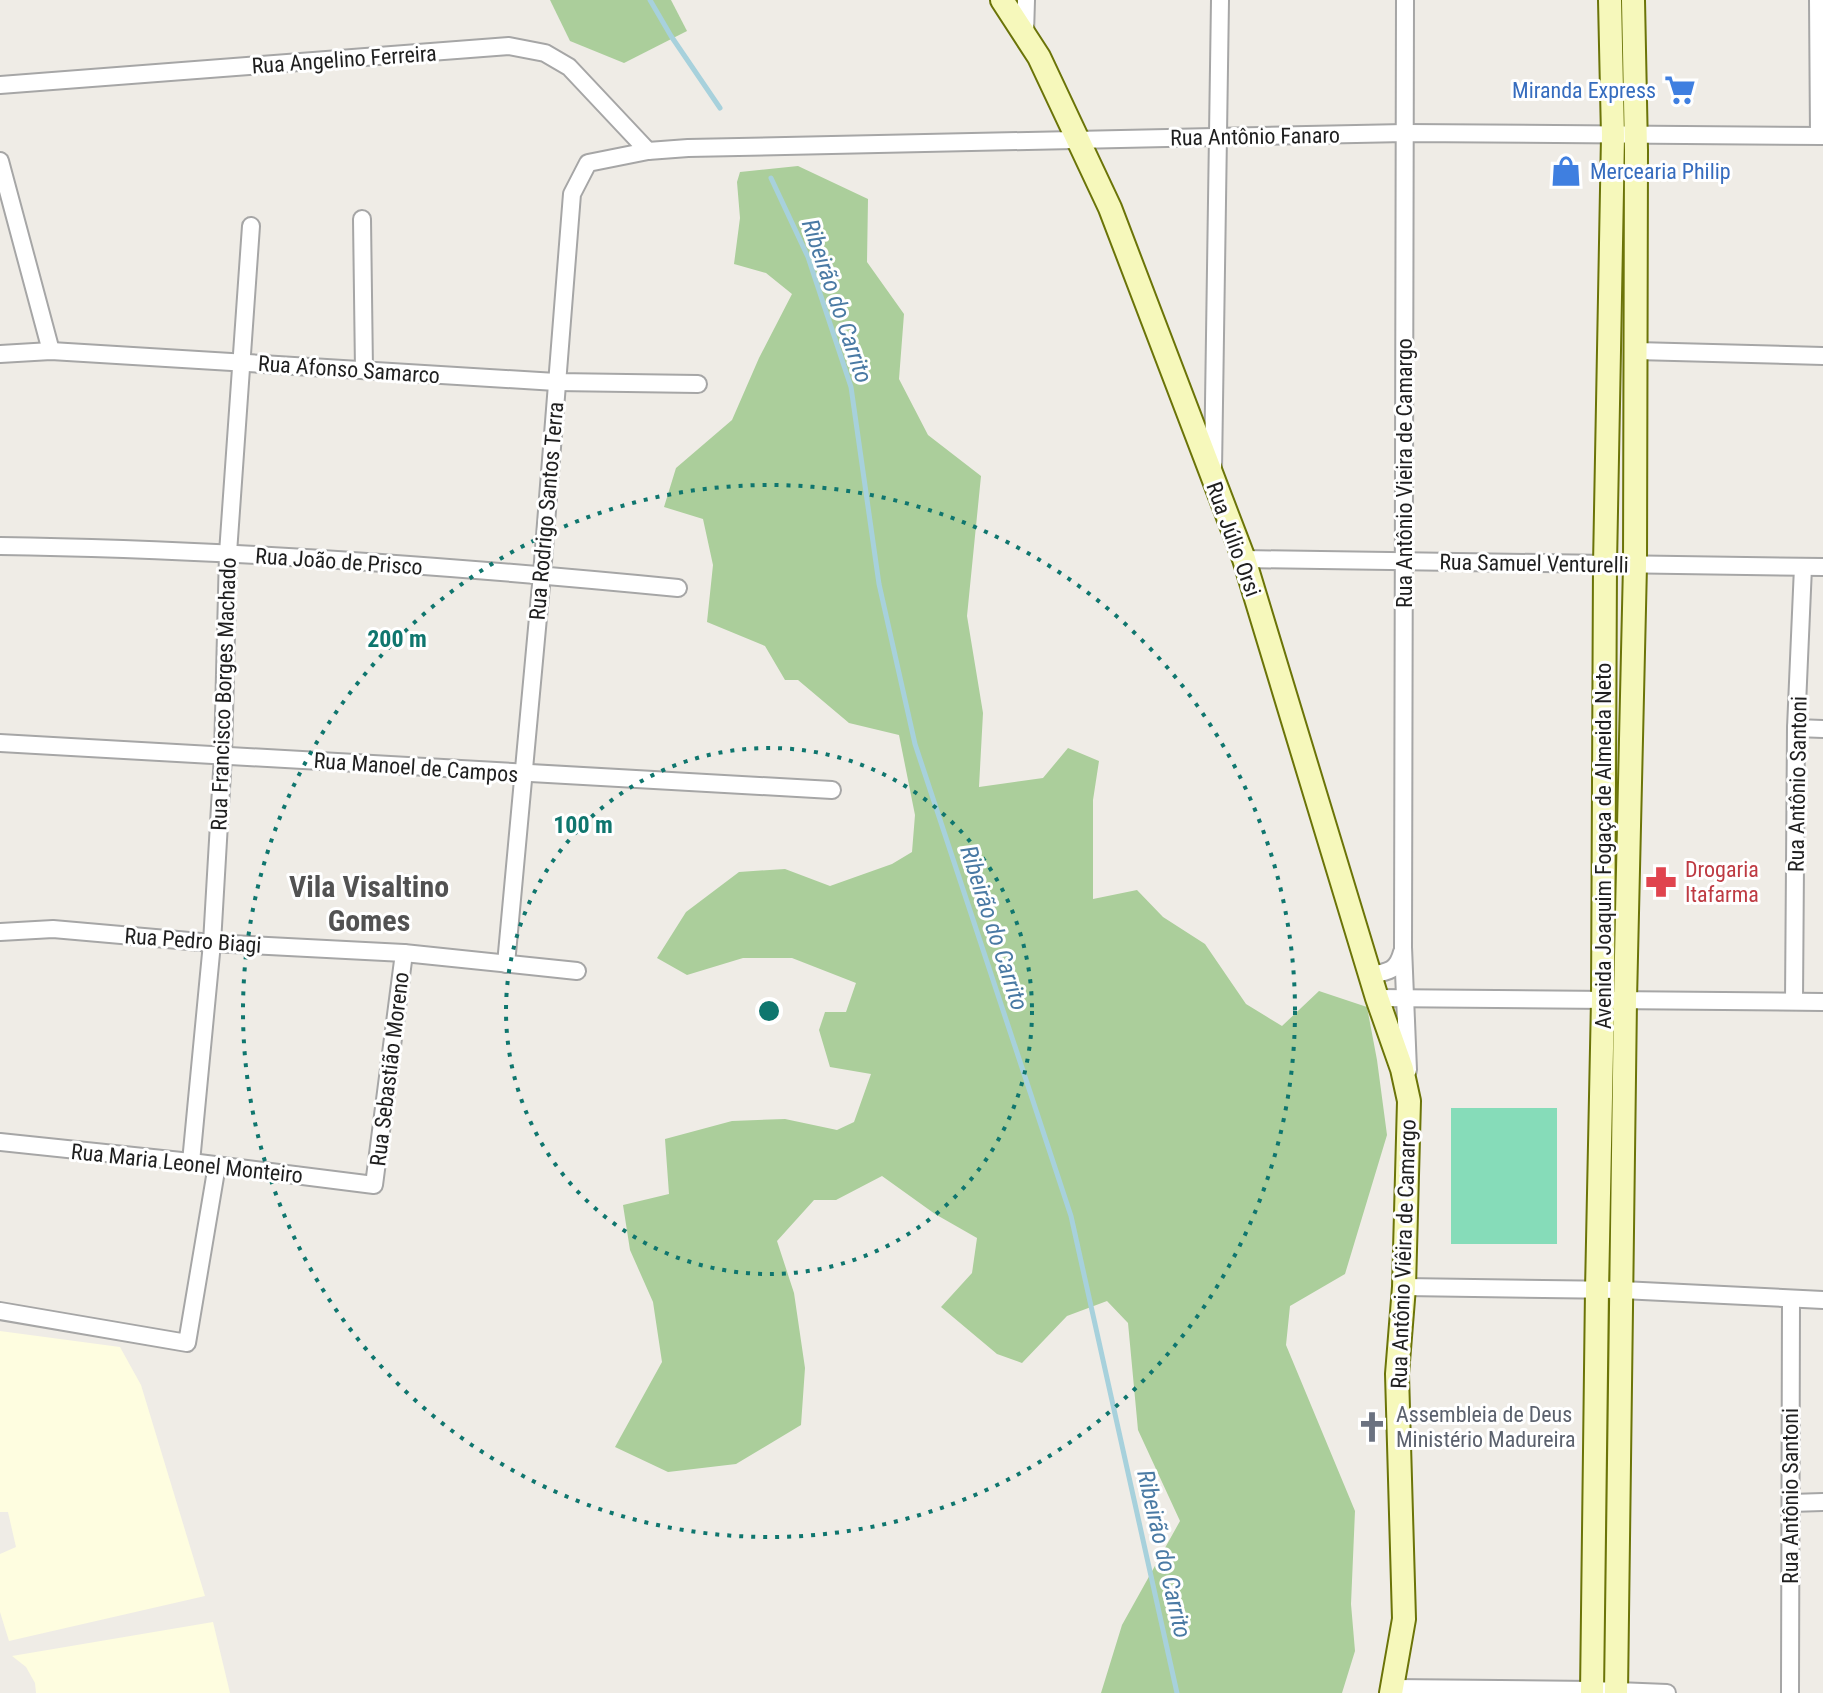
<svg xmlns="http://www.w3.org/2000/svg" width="1823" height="1693" font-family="'Roboto Condensed',sans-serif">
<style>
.education{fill:#fefde0}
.forest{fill:#abce9b}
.pitch{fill:#86dcb9}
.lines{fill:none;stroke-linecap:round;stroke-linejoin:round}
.stream{stroke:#a7d1dc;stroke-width:5}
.street-casing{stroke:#a6a6a6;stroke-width:20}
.secondary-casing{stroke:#6b7408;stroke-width:26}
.street{stroke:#fff;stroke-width:16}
.secondary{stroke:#f6f8bb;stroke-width:22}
.ring{fill:none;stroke:#0f766e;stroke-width:4;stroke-dasharray:4 8}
.labels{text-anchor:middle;stroke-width:6;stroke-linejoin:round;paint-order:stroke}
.street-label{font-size:22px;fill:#1f1f1f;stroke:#fff}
.shop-label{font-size:22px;fill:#366cbe;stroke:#fff;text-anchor:end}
.health-label{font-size:22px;fill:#be3a42;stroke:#fff;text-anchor:start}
.worship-label{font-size:22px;fill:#5b616d;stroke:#fff;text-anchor:start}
.water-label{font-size:24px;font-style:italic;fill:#4a7aa4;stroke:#fff}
.district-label{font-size:30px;font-weight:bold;fill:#525252;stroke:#fff}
.centre{fill:#0f766e;stroke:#fff;stroke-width:4}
.ring-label{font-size:24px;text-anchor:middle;font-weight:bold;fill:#0f766e;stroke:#fff;stroke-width:6;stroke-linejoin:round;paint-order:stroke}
</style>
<rect width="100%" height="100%" fill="#efece6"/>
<g class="education">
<polygon points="0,1331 120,1347 141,1385 205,1596 9,1641 0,1612 0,1554 16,1547 8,1512 0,1512"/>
<polygon points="213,1622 230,1693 36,1693 35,1683 26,1667 12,1656"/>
</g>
<g class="forest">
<polygon points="550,0 671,0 687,31 624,63 570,41"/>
<polygon points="798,166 868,199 867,262 904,314 899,379 928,435 981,476 967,616 983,713 979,787 1043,778 1068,748 1099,761 1093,800 1093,899 1137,890 1163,917 1205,944 1246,1004 1282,1026 1319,991 1367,1007 1377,1060 1387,1135 1345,1274 1290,1306 1286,1345 1355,1511 1351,1604 1355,1651 1342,1693 1101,1693 1122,1625 1180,1521 1138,1430 1128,1323 1107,1301 1067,1316 1022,1363 997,1354 941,1307 972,1273 977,1238 935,1214 882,1176 836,1200 814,1200 777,1241 794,1293 805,1368 801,1425 736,1464 668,1472 615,1447 662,1362 653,1302 630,1250 623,1205 669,1194 665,1139 732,1121 785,1119 837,1130 854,1122 871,1074 830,1067 819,1030 825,1012 846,1012 856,983 792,958 743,958 687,975 657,958 686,912 739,872 785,869 830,886 892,864 912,852 915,815 899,735 849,723 798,680 785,680 765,646 707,622 713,565 703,519 664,507 676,468 732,420 759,358 792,294 766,273 734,264 740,218 737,182 740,172"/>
</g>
<rect class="pitch" x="1451" y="1108" width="106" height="136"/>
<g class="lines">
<g class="stream">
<polyline points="650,0 671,36 720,108"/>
<polyline points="771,178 808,257 851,387 879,584 915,744 1071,1216 1177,1693"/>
</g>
<defs>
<g id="street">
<polyline points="1405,0 1403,947 1408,1070"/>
<polyline points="1818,0 1819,136"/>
<polyline points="1025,34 1026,0"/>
<polyline points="0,85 509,46 545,53 569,67 648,151"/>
<polyline points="0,161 51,351"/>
<polyline points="362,219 364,370"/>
<polyline points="1636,351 1823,356"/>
<polyline points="0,354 51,351 556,382 698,384"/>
<polyline points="1213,470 1220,0"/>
<path d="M0,546C226,549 452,566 678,588"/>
<polyline points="1244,559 1823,567"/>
<polyline points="1796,728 1823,729"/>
<polyline points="0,743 832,790"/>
<polyline points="0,932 53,929 212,943 404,953 577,971"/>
<polyline points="506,964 542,574 572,194 588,163 648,151 688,148 1405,133 1823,136"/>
<path d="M1370,975C1388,972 1397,971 1402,952"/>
<polyline points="1377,998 1823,1002"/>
<polyline points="1794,1001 1796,728 1803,567"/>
<polyline points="0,1142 191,1162 374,1185 404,953"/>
<polyline points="191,1162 212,943 223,755 228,553 251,226"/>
<polyline points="1404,1287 1622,1290 1823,1300"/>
<polyline points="0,1311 187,1343 217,1165"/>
<polyline points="1791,1503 1823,1502"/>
<polyline points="1393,1688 1592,1690 1667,1693"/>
<polyline points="1790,1693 1791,1299"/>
</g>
<g id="secondary">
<polyline points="1002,0 1039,57 1110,208 1244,559 1377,998 1402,1069 1409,1101 1404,1287 1397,1374 1404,1619 1391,1693"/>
<polyline points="1592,1693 1597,1290 1603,1000 1605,565 1613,136 1610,0"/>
<polyline points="1616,1693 1625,1000 1635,565 1636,150 1633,0"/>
</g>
</defs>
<use href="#street" class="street-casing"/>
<use href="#secondary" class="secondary-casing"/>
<use href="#street" class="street"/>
<use href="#secondary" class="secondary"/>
</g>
<g class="ring">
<circle cx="769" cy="1011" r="263"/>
<circle cx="769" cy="1011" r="526"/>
</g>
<defs>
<symbol id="supermarket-bare" viewBox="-9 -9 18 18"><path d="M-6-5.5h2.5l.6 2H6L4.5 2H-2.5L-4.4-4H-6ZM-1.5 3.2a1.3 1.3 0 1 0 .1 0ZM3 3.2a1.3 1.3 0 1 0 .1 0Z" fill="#3f7fe0" stroke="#fff" stroke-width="2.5" paint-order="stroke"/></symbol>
<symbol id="shop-bare" viewBox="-9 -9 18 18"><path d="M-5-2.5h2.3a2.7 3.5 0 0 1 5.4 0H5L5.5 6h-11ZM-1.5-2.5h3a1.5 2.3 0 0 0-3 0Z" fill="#3f7fe0" stroke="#fff" stroke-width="2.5" paint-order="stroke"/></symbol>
<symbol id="pharmacy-bare" viewBox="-9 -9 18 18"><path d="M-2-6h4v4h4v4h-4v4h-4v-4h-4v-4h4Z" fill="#e0444e" stroke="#fff" stroke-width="2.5" paint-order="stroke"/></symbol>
<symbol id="church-bare" viewBox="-9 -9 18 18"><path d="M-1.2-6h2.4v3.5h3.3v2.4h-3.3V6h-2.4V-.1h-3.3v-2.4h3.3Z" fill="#6b7280" stroke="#fff" stroke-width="2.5" paint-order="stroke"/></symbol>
</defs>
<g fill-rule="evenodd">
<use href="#supermarket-bare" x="1658" y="68" width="44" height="44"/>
<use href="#shop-bare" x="1544" y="149" width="44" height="44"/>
<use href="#pharmacy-bare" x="1639" y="860" width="44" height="44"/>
<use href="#church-bare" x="1350" y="1405" width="44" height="44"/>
</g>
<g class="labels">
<g class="street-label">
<text transform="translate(344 59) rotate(-4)" y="8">Rua Angelino Ferreira</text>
<text transform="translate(1255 136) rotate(-1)" y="8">Rua Antônio Fanaro</text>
<text transform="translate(349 369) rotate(4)" y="8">Rua Afonso Samarco</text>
<text transform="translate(1404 473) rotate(-90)" y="8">Rua Antônio Vieira de Camargo</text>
<text transform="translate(546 511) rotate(-85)" y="8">Rua Rodrigo Santos Terra</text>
<text transform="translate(1234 539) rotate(70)" y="8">Rua Júlio Orsi</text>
<text transform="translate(339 561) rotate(4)" y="8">Rua João de Prisco</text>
<text transform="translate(1534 563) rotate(1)" y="8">Rua Samuel Venturelli</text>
<text transform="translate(223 694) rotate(-88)" y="8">Rua Francisco Borges Machado</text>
<text transform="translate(416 767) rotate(4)" y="8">Rua Manoel de Campos</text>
<text transform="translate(1797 784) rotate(-89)" y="8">Rua Antônio Santoni</text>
<text transform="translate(1603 846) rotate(-90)" y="8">Avenida Joaquim Fogaça de Almeida Neto</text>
<text transform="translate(193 940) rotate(4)" y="8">Rua Pedro Biagi</text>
<text transform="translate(389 1069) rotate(-83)" y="8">Rua Sebastião Moreno</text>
<text transform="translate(187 1163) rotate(6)" y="8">Rua Maria Leonel Monteiro</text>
<text transform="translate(1403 1254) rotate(-88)" y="8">Rua Antônio Viêira de Camargo</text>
<text transform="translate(1790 1496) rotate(-90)" y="8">Rua Antônio Santoni</text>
</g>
<g class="shop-label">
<text x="1656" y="98">Miranda Express</text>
<text x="1590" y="179" text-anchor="start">Mercearia Philip</text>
</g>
<g class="health-label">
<text x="1685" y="877">Drogaria<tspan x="1685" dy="25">Itafarma</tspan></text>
</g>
<g class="worship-label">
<text x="1396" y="1422">Assembleia de Deus<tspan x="1396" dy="25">Ministério Madureira</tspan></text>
</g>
<g class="water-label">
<text transform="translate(837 301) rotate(71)" y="8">Ribeirão do Carrito</text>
<text transform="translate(994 928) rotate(72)" y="8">Ribeirão do Carrito</text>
<text transform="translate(1164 1554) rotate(77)" y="8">Ribeirão do Carrito</text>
</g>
<g class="district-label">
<text x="369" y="897">Vila Visaltino<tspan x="369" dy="34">Gomes</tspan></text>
</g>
</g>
<circle cx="769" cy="1011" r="12" class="centre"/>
<g class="ring-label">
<text x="397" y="647">200 m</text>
<text x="583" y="833">100 m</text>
</g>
</svg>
